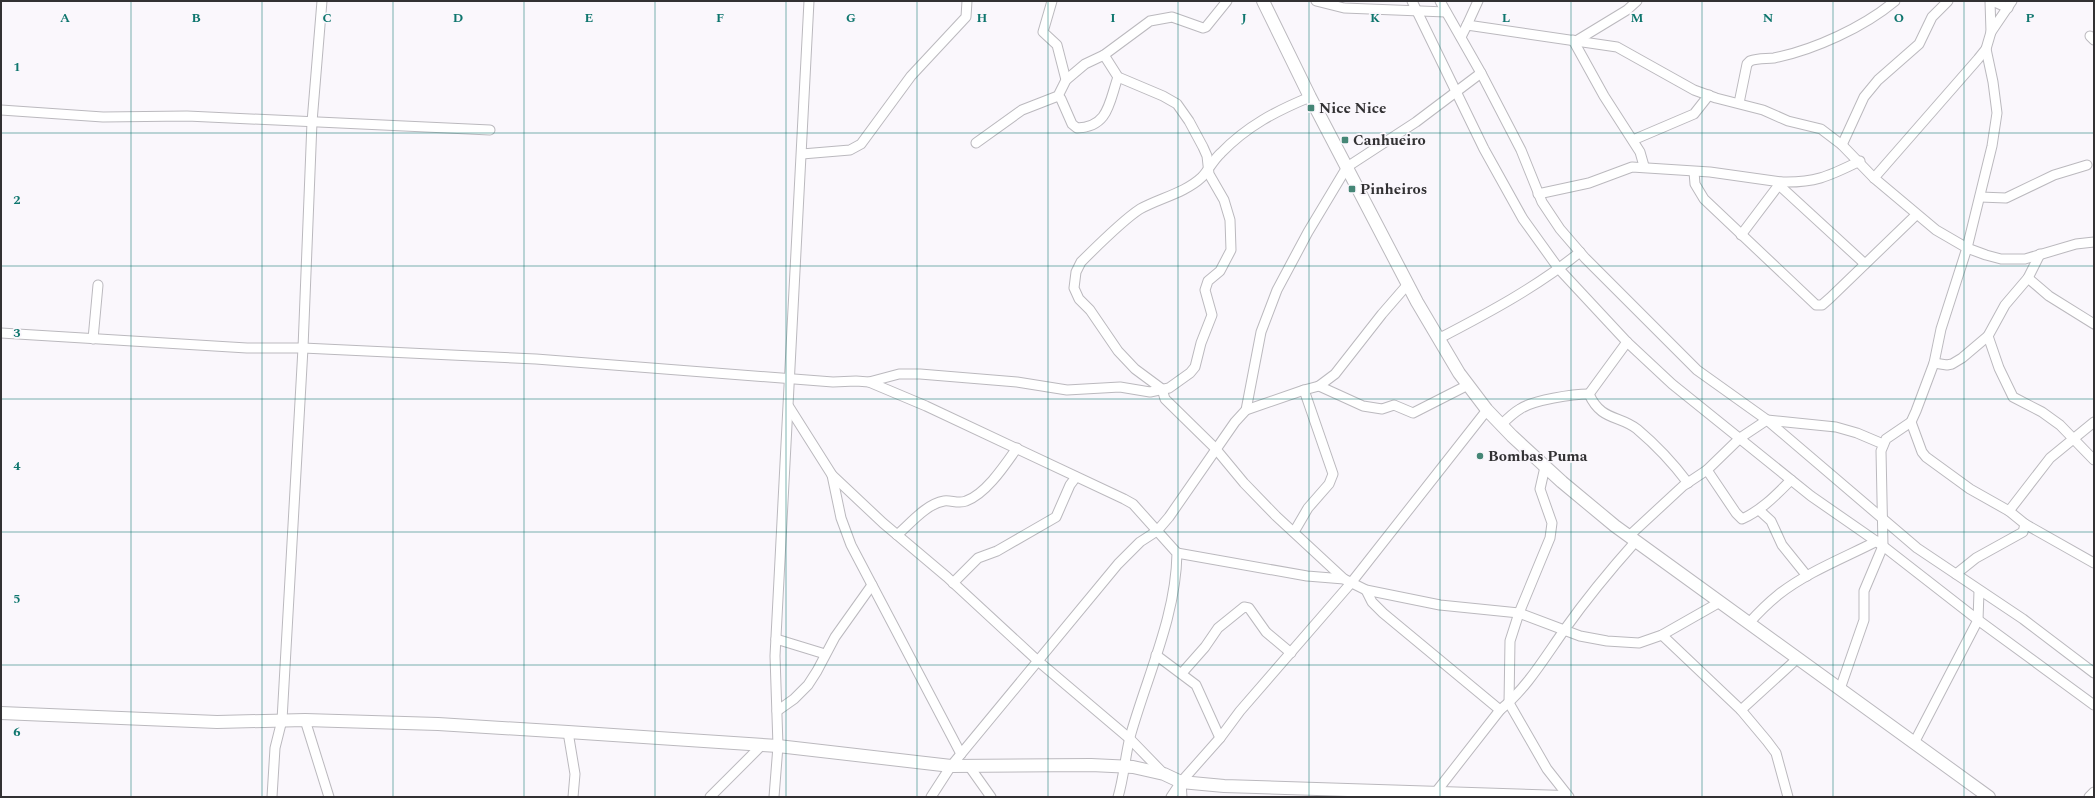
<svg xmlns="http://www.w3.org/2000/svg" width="2095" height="798" font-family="Spectral,serif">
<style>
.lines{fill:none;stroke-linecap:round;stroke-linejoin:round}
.street-casing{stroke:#bbb9be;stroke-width:11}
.secondary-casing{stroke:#bbb9be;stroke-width:14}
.street{stroke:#fff;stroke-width:9}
.secondary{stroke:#fff;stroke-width:12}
.grid{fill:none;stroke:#0f766e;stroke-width:1;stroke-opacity:0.55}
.poi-dot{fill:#458676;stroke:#faf7fc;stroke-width:1.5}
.labels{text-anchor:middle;stroke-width:3.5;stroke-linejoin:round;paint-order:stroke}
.poi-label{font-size:15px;font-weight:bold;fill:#323133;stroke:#faf7fc;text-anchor:start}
.grid-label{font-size:13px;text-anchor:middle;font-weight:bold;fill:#0f766e;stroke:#faf7fc;stroke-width:3.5;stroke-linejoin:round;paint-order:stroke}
</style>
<rect width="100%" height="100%" fill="#faf7fc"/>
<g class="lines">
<defs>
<g id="street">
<polyline points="1052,1 1043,32 1057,45 1066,80"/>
<polyline points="1316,1 1344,8 1446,12"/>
<polyline points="1412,1 1484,149 1523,219 1559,269 1627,342 1672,384 1811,496 1883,546 1978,620 2094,705"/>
<polyline points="1440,1 1481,73 1521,150 1542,202 1560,229 1585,258 1697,370 1767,420 1917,548 2023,619 2094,673"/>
<polyline points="1990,1 1991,32"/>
<polyline points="1992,1 2008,8"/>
<polyline points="1467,25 1478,1"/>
<polyline points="2090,36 2094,40"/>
<polyline points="1461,37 1467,25 1617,47 1694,90 1716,98 1763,110 1788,121 1821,129 1842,145 1874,178 1936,230 1967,248 1986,255 2001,259 2025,259 2076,244 2094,242"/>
<polyline points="1573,40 1604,96 1640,152 1644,166"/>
<polyline points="1576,41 1627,10 1637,1"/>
<path d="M1058,96L1061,99L1072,124L1077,128C1109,127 1109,102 1118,77"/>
<path d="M1310,97C1276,111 1247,126 1221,153C1213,160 1208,171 1202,177C1185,193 1160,198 1140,209C1123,220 1096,247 1081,262L1076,272L1074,288L1079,299L1090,310L1118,351L1135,369L1162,389L1165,399L1215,448L1244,483L1276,516L1344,579L1366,590L1440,605L1519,613L1580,636L1607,641L1639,643L1662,635L1720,602"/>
<path d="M1739,103L1747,64L1750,61C1758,58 1766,59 1774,58C1814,50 1864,27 1895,1"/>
<polyline points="1,110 103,117 187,116 490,130"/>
<polyline points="1633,140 1694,114 1709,95"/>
<polyline points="976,143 1022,110 1058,96 1066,80 1085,64 1104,55 1150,21 1172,17 1203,28 1206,27 1227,1"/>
<polyline points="1842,145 1864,97 1878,80 1919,44 1932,17 1948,1"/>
<polyline points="802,154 850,150 861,144 911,76 966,17 967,1"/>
<polyline points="1694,172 1695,184 1704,199 1816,305 1822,305 1830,298 1916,215"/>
<polyline points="1874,178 1978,59 1986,49 1991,32 2012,1"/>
<polyline points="1779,185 1865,264"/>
<polyline points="1538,194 1589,183 1632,167 1710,172 1781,182"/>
<polyline points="1980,197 2006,198 2054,175 2087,165"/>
<path d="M1741,235L1781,182C1816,183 1829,176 1860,161"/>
<polyline points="2028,278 2049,296 2094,324"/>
<path d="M1,333L247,348H303L536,359L833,382L856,381L869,382L926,406L1124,499L1133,504L1177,553C1176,617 1147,676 1130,737C1125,757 1124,777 1118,797"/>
<polyline points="1988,336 1999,368 2013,397 2042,412 2060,425 2094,460"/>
<polyline points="93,339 98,285"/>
<path d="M1438,339C1488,313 1537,287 1580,252"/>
<polyline points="1934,363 1947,365 1952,364 1962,358 1988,336 2005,305 2028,278 2040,254"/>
<polyline points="869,382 899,374 920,374 1017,382 1067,390 1120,387 1150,392 1169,388 1190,373 1195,367 1201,343 1212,315 1205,290 1208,281 1220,271 1231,250 1230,220 1224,200 1209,174 1207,156 1203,147 1189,121 1177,104 1163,96 1118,77 1104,55"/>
<polyline points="1319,386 1363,406 1382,409 1394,405 1413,413 1468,385"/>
<path d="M1589,394C1601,421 1619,415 1637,429C1656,445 1673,463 1688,483"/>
<polyline points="1589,394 1627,342"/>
<polyline points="789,407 832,475 883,523 947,577 1038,661 1130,739 1164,774"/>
<polyline points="1246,410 1261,332 1277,290 1308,232 1347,167 1416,122 1481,73"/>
<polyline points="1911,422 1922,452 1926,457 1970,489 2009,511 2025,524 2023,532 1976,558 1956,574"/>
<path d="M1501,425C1507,419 1513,413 1520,409C1533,400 1573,394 1589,394"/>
<polyline points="1545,467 1540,489 1552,523 1550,538 1519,613 1510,641 1509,703 1547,769 1569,797"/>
<path d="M1707,470L1736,513L1742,519C1762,510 1776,495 1791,480"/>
<polyline points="832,475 841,518 851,545 961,754"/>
<polyline points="1759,510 1771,521 1782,545 1807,576"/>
<polyline points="2009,511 2050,458 2094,422"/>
<polyline points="2025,524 2094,563"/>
<polyline points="1294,532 1308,508 1329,484 1333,474 1304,390"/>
<path d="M897,535C910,524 926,504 944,501C951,500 959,504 966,501C986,494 1005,465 1017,448"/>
<polyline points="1629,536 1683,486 1707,470 1740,438 1767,420 1836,427 1857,433 1883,444"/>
<polyline points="1177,553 1307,576 1344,579"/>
<polyline points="953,583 978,558 997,551 1056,517 1070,485 1076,477"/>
<polyline points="1366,590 1372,602 1383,613 1500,710"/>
<path d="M1749,623C1758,613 1768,603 1778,595C1807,572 1844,558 1877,541"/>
<polyline points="1662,635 1741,710 1767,741 1776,753 1788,797"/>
<polyline points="776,639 825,654"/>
<polyline points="1156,655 1196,685 1220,738"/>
<polyline points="1182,673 1205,647 1218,628 1244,607 1249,608 1266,632 1291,653"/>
<polyline points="1840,689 1864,620 1864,591 1883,546 1881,451 1886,439 1911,422 1916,411 1934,363 1941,329 1967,248 1992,146 1997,113 1993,82 1986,49"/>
<polyline points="1741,710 1798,658"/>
<polyline points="777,711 794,699 808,685 817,671 835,637 872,585"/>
<polyline points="305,720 329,797"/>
<polyline points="568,732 575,774 573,797"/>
<polyline points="1914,743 1978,620 1979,591"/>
<polyline points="969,766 991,797"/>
<polyline points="1181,782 1182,797"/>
<path d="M1436,792L1500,710C1527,688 1545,657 1565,629C1587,598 1611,569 1636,541"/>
<polyline points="272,797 275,748 282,720 303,348 312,122 322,1"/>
<polyline points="710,797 761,746"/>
<polyline points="774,797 778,746 775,656 809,1"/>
<polyline points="931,797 951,766 1118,564 1140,542 1157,531 1169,517 1235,422 1246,410 1304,390 1319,386 1335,374 1382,314 1408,284"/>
<polyline points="1171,797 1181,782 1220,738 1240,711 1351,583 1487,410"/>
<polyline points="2089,797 2094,792"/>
</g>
<g id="secondary">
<polyline points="1263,1 1310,97 1417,302 1459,373 1487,410 1512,436 1562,482 1615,526 1989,797"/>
<polyline points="1,713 217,722 305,720 438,724 568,732 778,746 951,766 1091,765 1133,767 1164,774 1181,782 1224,786 1565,797"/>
</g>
</defs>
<use href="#street" class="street-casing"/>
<use href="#secondary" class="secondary-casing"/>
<use href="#street" class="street"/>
<use href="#secondary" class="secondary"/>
</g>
<path class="grid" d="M131,1V797M262,1V797M393,1V797M524,1V797M655,1V797M786,1V797M917,1V797M1048,1V797M1178,1V797M1309,1V797M1440,1V797M1571,1V797M1702,1V797M1833,1V797M1964,1V797M1,133H2094M1,266H2094M1,399H2094M1,532H2094M1,665H2094"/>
<g class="poi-dot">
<rect x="1307" y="104" width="8" height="8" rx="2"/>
<rect x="1341" y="136" width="8" height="8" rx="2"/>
<rect x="1348" y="185" width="8" height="8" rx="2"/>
<circle cx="1480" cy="456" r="4"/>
</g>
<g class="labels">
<g class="poi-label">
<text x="1319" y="113">Nice Nice</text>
<text x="1353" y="145">Canhueiro</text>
<text x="1360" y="194">Pinheiros</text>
<text x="1488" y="461">Bombas Puma</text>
</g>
</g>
<g class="grid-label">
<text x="65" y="22">A</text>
<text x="196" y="22">B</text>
<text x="327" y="22">C</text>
<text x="458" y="22">D</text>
<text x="589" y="22">E</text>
<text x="720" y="22">F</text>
<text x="851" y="22">G</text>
<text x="982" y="22">H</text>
<text x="1113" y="22">I</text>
<text x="1244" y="22">J</text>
<text x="1375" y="22">K</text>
<text x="1506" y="22">L</text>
<text x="1637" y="22">M</text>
<text x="1768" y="22">N</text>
<text x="1899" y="22">O</text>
<text x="2030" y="22">P</text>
<text x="17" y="71">1</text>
<text x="17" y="204">2</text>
<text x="17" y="337">3</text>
<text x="17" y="470">4</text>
<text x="17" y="603">5</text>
<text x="17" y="736">6</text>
</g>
<rect width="2095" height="798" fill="none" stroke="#323133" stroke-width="4"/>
</svg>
